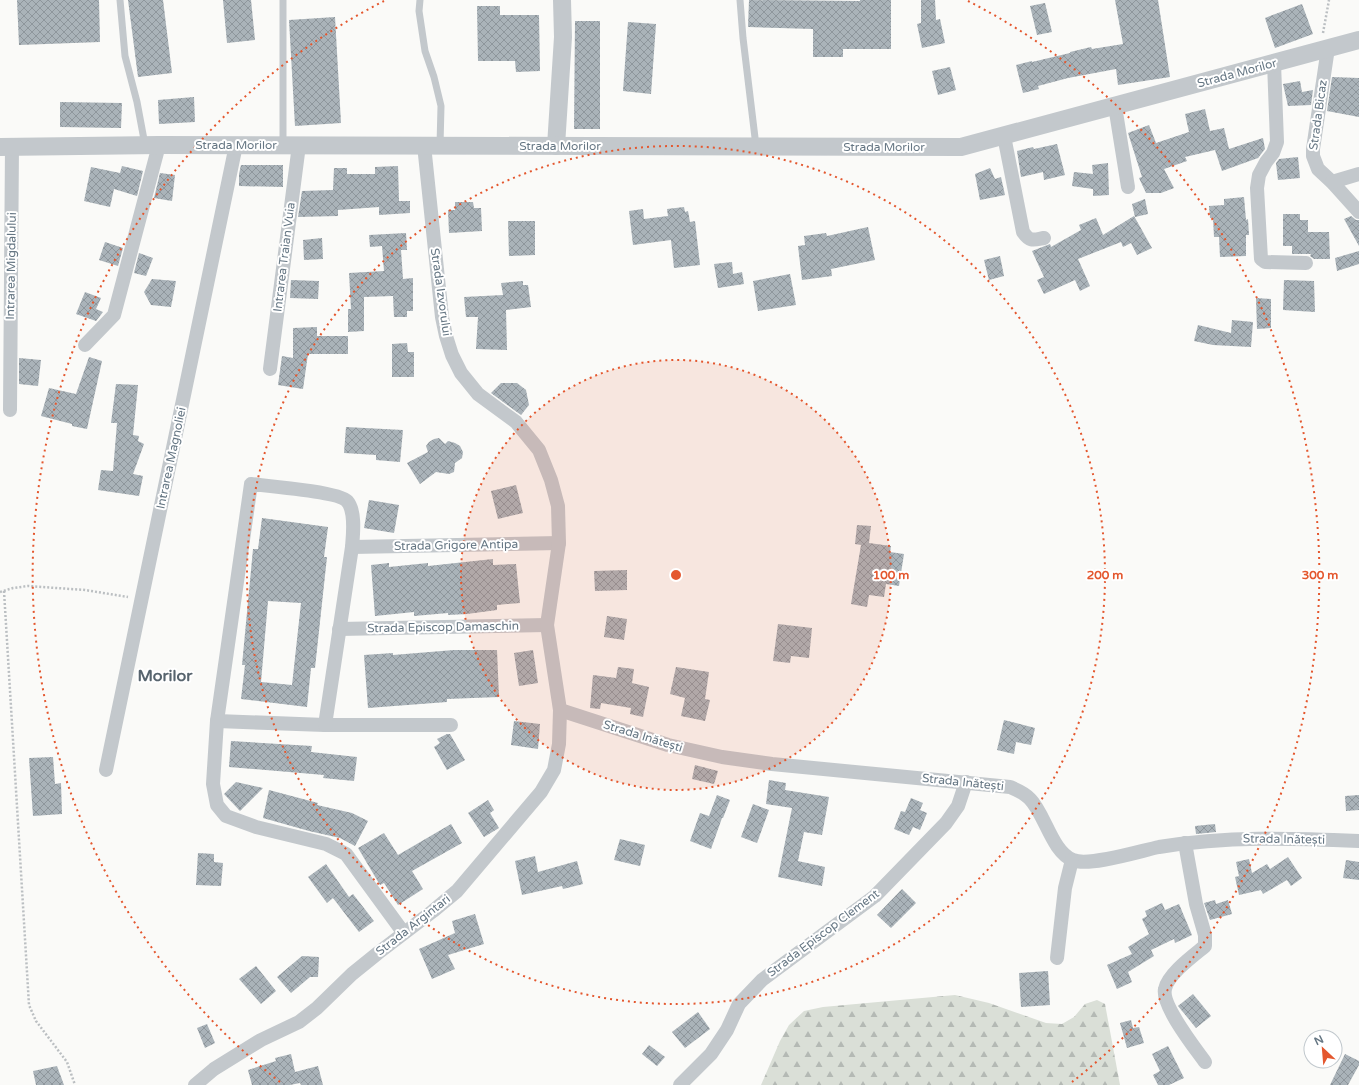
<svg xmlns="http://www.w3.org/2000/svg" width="1359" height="1085" font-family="'Varela Round',sans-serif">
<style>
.forest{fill:url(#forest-firs)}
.building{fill:url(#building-cross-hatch);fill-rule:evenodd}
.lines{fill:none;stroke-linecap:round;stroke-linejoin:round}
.path{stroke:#bbbfc2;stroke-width:2.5;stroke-dasharray:2 2;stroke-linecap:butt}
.service{stroke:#c3c8cc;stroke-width:7}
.minor{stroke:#c3c8cc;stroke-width:14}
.tertiary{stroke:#c3c8cc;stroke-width:18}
.ring{fill:none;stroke:#e4572e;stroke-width:2;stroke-dasharray:2 4}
.labels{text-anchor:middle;stroke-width:4;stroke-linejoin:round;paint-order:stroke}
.street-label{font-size:12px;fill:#657683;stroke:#fff}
.district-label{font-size:16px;font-weight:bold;fill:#57646e;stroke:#fff}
.centre{fill:#e4572e;stroke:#fff;stroke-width:2}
.ring-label{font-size:12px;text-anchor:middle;font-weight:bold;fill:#e4572e;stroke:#fff;stroke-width:4;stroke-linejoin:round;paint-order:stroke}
</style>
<defs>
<pattern id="forest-firs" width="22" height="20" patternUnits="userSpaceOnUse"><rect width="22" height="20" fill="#dadfd7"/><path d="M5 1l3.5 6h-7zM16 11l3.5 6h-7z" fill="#b4b9b4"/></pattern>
<pattern id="building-cross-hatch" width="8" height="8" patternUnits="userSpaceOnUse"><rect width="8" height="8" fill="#aab3b9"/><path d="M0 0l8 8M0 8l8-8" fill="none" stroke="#8e969c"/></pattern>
</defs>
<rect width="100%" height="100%" fill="#fafaf8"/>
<polygon class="forest" points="955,995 989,1003 1046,1023 1062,1024 1074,1017 1085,1004 1097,1000 1105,1004 1120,1085 761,1085 780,1041 789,1025 804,1011 823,1007"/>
<g class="building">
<polygon points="17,0 99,0 100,42 19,45"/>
<polygon points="128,0 163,0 172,73 138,77"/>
<polygon points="223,0 251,0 255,40 227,43"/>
<polygon points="749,0 860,1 860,0 891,0 891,49 843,49 843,57 813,57 813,29 748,27"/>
<polygon points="921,0 935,0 936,20 940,19 945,43 922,48 917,24 921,23"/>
<polygon points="1115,0 1158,0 1170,77 1118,85 1116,69 1068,78 1038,86 1039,89 1023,93 1016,65 1032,61 1032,62 1070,53 1070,52 1091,47 1092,49 1123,44"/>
<polygon points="1045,3 1052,32 1037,35 1030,6"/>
<polygon points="1302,4 1313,34 1275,48 1265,18"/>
<polygon points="477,6 500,6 500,15 539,15 540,71 516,72 515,61 478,61"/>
<polygon points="335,17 341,123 295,126 289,20"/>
<polygon points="575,21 600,21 600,129 574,129"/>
<polygon points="628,22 656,24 651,94 623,91"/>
<polygon points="950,67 956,90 938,95 932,71"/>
<polygon points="1332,77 1359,78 1359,117 1327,111"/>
<polygon points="1300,81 1302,92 1313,90 1311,105 1288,106 1283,84"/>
<polygon points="194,97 195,122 159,124 158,100"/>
<polygon points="60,102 122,103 121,128 60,127"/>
<polygon points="1205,109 1210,131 1224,128 1229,149 1263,138 1265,149 1258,158 1222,171 1215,150 1185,157 1187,161 1164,169 1174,188 1161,193 1146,193 1139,178 1142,177 1128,133 1149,125 1156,143 1189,132 1185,114"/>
<polygon points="1057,144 1065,175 1044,180 1043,172 1021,177 1017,151 1033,147 1034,149"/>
<polygon points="1298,157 1300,178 1278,180 1276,163 1279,159"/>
<polygon points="1108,163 1109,195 1093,196 1093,189 1072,186 1074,172 1093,174 1092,165"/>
<polygon points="241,165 283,165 283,187 239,186 239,174"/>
<polygon points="122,166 143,171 137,196 114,189 110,207 84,201 91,167 120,173"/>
<polygon points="398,166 399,201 410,201 410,213 379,215 379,207 338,210 338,216 298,217 302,191 333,190 334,168 347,168 347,174 375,174 375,167"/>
<polygon points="990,168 995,179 1001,177 1005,195 980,200 975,174"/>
<polygon points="160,173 175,175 172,201 154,198"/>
<polygon points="1244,197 1246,220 1248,219 1249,235 1246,235 1246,256 1220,257 1219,237 1214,237 1213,218 1210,218 1209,206 1224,205 1224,199"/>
<polygon points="1145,199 1148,214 1135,217 1132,204"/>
<polygon points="455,202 473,202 474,208 481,208 482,231 449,233 448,210 455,210"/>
<polygon points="684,207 685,212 688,211 690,222 695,221 700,265 674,268 671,240 633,245 629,211 643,209 644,219 668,216 667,209"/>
<polygon points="1283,214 1300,214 1300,220 1308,220 1308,232 1329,232 1330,259 1314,259 1310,256 1311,254 1292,254 1292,246 1283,246"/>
<polygon points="1134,216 1152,248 1137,255 1131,243 1123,247 1121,242 1078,259 1090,286 1080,291 1075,280 1044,294 1037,280 1044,277 1032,251 1050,244 1051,247 1081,230 1079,225 1096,218 1103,235"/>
<polygon points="1351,216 1356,220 1359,220 1359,246 1344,219"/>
<polygon points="508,221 535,221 535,255 509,256"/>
<polygon points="868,227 875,260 831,269 832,276 802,280 798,246 805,245 804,236 826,233 827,236"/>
<polygon points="406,233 407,250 401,250 403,279 413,278 413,311 407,311 407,317 394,317 393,296 364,297 364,331 348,332 348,309 351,309 349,273 384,271 382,246 370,247 369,235"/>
<polygon points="322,238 323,259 304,260 303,240"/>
<polygon points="105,242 123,248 118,266 99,260"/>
<polygon points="1359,251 1359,264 1337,271 1335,258"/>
<polygon points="139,253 153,258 146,276 134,273"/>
<polygon points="1000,256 1004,276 989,280 984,260"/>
<polygon points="732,262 733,274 742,272 744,284 718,288 714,264"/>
<polygon points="790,274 796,305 758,311 753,281"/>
<polygon points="152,279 176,281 171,307 151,305 144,292"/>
<polygon points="291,280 319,281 318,299 290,298"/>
<polygon points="1284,280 1314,281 1315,312 1283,310"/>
<polygon points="523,281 523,285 528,285 531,307 506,310 507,350 476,349 478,317 466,317 464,297 503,295 501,283"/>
<polygon points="85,292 101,298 96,309 103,312 96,321 76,314"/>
<polygon points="1256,298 1271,299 1271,328 1257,329"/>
<polygon points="1232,320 1253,322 1251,347 1213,345 1194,341 1198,325 1231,333"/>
<polygon points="317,327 317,336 348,336 348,354 308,354 303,389 278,385 282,356 293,358 293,328"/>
<polygon points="407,343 408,352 414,352 414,377 392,377 392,344"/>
<polygon points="89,357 102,361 87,429 72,426 72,424 41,416 49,388 76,394"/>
<polygon points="19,358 41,360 38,386 19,384"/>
<polygon points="501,383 517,383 526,390 529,405 521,415 491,393"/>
<polygon points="116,384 138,385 133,435 139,436 138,441 144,444 133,474 143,476 139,496 98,490 101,470 113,471 117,423 111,423"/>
<polygon points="346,427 403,430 400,462 376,460 376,455 344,453"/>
<polygon points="439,438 445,444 448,441 455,443 460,446 463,452 462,458 455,463 454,472 449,474 436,472 420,484 407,463 428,452 426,446 429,442 434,439"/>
<polygon points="516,485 523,513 498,519 491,491"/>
<polygon points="369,500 399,505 394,533 364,528"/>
<path d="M262,518L328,527L324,557H327L315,668H311L307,707L241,699L245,665H242L253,549H258ZM268,601L301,603L292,685L261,682Z"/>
<polygon points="857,525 871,526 869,543 891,546 890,552 904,554 899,586 886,584 884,597 869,595 867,607 851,604 861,545 855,544"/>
<polygon points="493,559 493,565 516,564 520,603 497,605 497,610 467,614 448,615 448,613 414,616 414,612 375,616 371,565 389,563 389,567 428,563 428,566"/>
<polygon points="627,570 627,590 595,591 594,571"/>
<polygon points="607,616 627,619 624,640 604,637"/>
<polygon points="778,624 812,628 809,658 791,656 790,663 773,661"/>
<polygon points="454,650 497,650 499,697 447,699 447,702 368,708 364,655 393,653 393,655"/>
<polygon points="533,650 538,683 519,686 514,653"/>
<polygon points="618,667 634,669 632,683 649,687 643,717 630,714 631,708 601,703 600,709 590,708 593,675 616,678"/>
<polygon points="676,667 709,672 705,699 710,700 705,721 681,716 685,698 670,694"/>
<polygon points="1004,720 1035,728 1031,745 1016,742 1014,754 997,750"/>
<polygon points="514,721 540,724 538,749 511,745"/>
<polygon points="447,734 450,734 465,760 447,770 434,747 440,743 437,739"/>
<polygon points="231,741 312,746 311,752 357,757 354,781 323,778 324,775 229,767"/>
<polygon points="53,757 55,784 61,783 62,814 33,816 29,758"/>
<polygon points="695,765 718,771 714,784 692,779"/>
<polygon points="769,780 786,783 785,790 829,797 822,835 804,832 798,861 825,867 822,886 778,877 792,808 766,804"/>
<polygon points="236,782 263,788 240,811 224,794"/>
<polygon points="269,790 318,803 317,805 352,813 368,821 355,846 340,838 309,831 263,818"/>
<polygon points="717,795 730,800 723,818 722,818 711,849 690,841 700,813 709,816"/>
<polygon points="1359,795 1359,810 1346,811 1345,796"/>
<polygon points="911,798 923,803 920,810 927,813 920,830 913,827 909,835 894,829 901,811 905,812"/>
<polygon points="488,800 494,810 490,813 499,828 484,837 468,813"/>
<polygon points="753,804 769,810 757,843 741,837"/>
<polygon points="451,824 462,843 412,871 423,889 398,905 384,883 380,885 358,848 384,833 398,855"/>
<polygon points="1215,824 1216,832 1196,834 1195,826"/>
<polygon points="620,839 645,845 640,866 614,860"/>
<polygon points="198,853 214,854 214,862 223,863 221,886 196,885"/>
<polygon points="535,856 538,872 577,861 583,884 563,889 562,886 522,895 515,861"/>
<polygon points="1288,857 1302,878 1291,886 1287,880 1263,894 1261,890 1239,895 1235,877 1239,876 1236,862 1249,859 1252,873 1267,864 1270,869"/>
<polygon points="1346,860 1359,862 1359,880 1343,878"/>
<polygon points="326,864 349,897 353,894 374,921 359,932 333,898 327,903 308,877"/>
<polygon points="902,889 916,903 891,928 877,915"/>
<polygon points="1215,900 1216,904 1228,900 1232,914 1210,920 1204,903"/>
<polygon points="1162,903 1165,910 1179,904 1192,935 1175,943 1174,939 1151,950 1154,956 1128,972 1132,982 1117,989 1107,965 1132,954 1128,947 1149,934 1142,919 1147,916 1145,911"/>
<polygon points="475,914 484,944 448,955 455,969 432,979 419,949 455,933 452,921"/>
<polygon points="302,956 319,957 318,977 310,977 291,993 277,977"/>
<polygon points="256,966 276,991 261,1004 239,979"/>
<polygon points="1048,971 1050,1005 1021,1007 1019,973"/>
<polygon points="1193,994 1211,1016 1196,1028 1178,1006"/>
<polygon points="698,1012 710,1029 685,1048 672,1032"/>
<polygon points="1131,1020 1133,1028 1139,1027 1144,1043 1127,1048 1120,1023"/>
<polygon points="207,1024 215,1043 205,1048 197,1028"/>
<polygon points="649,1045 665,1057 657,1066 642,1054"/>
<polygon points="1168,1046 1184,1078 1169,1085 1158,1085 1153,1075 1160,1071 1152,1054"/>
<polygon points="291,1054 295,1072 318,1066 323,1085 301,1085 300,1083 290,1085 252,1085 248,1070 276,1061 275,1058"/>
<polygon points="1345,1054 1359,1061 1359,1065 1348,1085 1330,1085"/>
<polygon points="57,1066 64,1085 36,1085 33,1071"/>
</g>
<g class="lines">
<g class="path">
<polyline points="1323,33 1329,0"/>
<polyline points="4,591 29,1005 36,1021 67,1062 75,1085"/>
<polyline points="0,592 13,588 28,586 85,590 128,597"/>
</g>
<g class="service">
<polyline points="120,0 125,56 137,102 145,145"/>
<polyline points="420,0 419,11 425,51 434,77 441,106 440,145"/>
<polyline points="740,0 743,38 756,146"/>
<polyline points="283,145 283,0"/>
</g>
<g class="minor">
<polyline points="1328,48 1313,149 1313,156 1318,169 1332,182 1359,212"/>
<polyline points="1274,63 1277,142 1273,153 1266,162 1259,175 1257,188 1261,259 1265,262 1306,263"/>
<polyline points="1115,106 1128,187"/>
<path d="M1004,136L1023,232C1030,242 1033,240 1044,238"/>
<polyline points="1332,182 1359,174"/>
<polyline points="85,345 114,315 159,145"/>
<polyline points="270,369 299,145"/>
<polyline points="10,410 12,146"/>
<polyline points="352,547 559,543"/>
<polyline points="339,629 547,625"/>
<path d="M560,710L668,745L722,757L772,764L1010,787C1017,790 1025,793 1030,799C1045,814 1052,852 1073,860C1089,867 1140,851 1159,847C1227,836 1291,838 1359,841"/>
<polyline points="217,721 325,725 451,725"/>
<path d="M325,725L352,547C353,535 356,511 347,501C339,492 268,486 251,484L217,721L213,784L217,805L226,816L256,827L326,844L346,854L403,932"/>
<polyline points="106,770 236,145"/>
<path d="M1185,843L1196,904L1205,935V946C1193,956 1168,974 1165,989C1161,1005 1195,1048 1205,1062"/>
<polyline points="1057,958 1065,888 1072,860"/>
<polyline points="195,1085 214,1069 261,1040 299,1022 317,1008 352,974 378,953 433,911 457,891 541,792 554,770 559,744 560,710 547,625 559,543 558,506 551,480 539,450 516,422 478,394 461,373 452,355 446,336 442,317 424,145"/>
<polyline points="680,1085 711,1054 727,1030 739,1004 762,980 875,896 946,823 958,806 966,782"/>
</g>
<g class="tertiary">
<polyline points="556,146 563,37 562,0"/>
<polyline points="0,147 159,145 961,147 1359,40"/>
</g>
</g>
<circle cx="676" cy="575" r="215" fill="#e4572e" fill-opacity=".12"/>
<g class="ring">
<circle cx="676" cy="575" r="215"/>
<circle cx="676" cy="575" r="429"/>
<path d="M280 1082A644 644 0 0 1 384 1M968 1A644 644 0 0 1 1072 1082"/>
</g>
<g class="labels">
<g class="street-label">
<text transform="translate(1237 73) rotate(-15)" y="4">Strada Morilor</text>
<text transform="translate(1318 115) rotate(-82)" y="4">Strada Bicaz</text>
<text x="236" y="149">Strada Morilor</text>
<text x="560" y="150">Strada Morilor</text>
<text x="884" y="151">Strada Morilor</text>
<text transform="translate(284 257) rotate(-83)" y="4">Intrarea Traian Vuia</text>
<text transform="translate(11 266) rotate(-89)" y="4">Intrarea Migdalului</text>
<text transform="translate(441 292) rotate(82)" y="4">Strada Izvorului</text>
<text transform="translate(171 458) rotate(-78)" y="4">Intrarea Magnoliei</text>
<text transform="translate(456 545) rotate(-1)" y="4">Strada Grigore Antipa</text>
<text transform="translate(443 627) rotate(-1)" y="4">Strada Episcop Damaschin</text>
<text transform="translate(643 736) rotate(17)" y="4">Strada Inătești</text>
<text transform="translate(963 782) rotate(6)" y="4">Strada Inătești</text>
<text transform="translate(1284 839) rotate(1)" y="4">Strada Inătești</text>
<text transform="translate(413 925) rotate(-38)" y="4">Strada Argintari</text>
<text transform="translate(823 933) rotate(-37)" y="4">Strada Episcop Clement</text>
</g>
<g class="district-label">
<text x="165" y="681">Morilor</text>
</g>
</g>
<circle cx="676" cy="575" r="6" class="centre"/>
<g class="ring-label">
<text x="891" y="579">100 m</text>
<text x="1105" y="579">200 m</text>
<text x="1320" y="579">300 m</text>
</g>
<g transform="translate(1323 1049) rotate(334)"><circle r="19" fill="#ffffff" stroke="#c1c8cd"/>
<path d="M0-3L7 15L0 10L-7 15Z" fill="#e4572e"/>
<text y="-6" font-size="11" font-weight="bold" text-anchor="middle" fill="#657683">N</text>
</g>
</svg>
